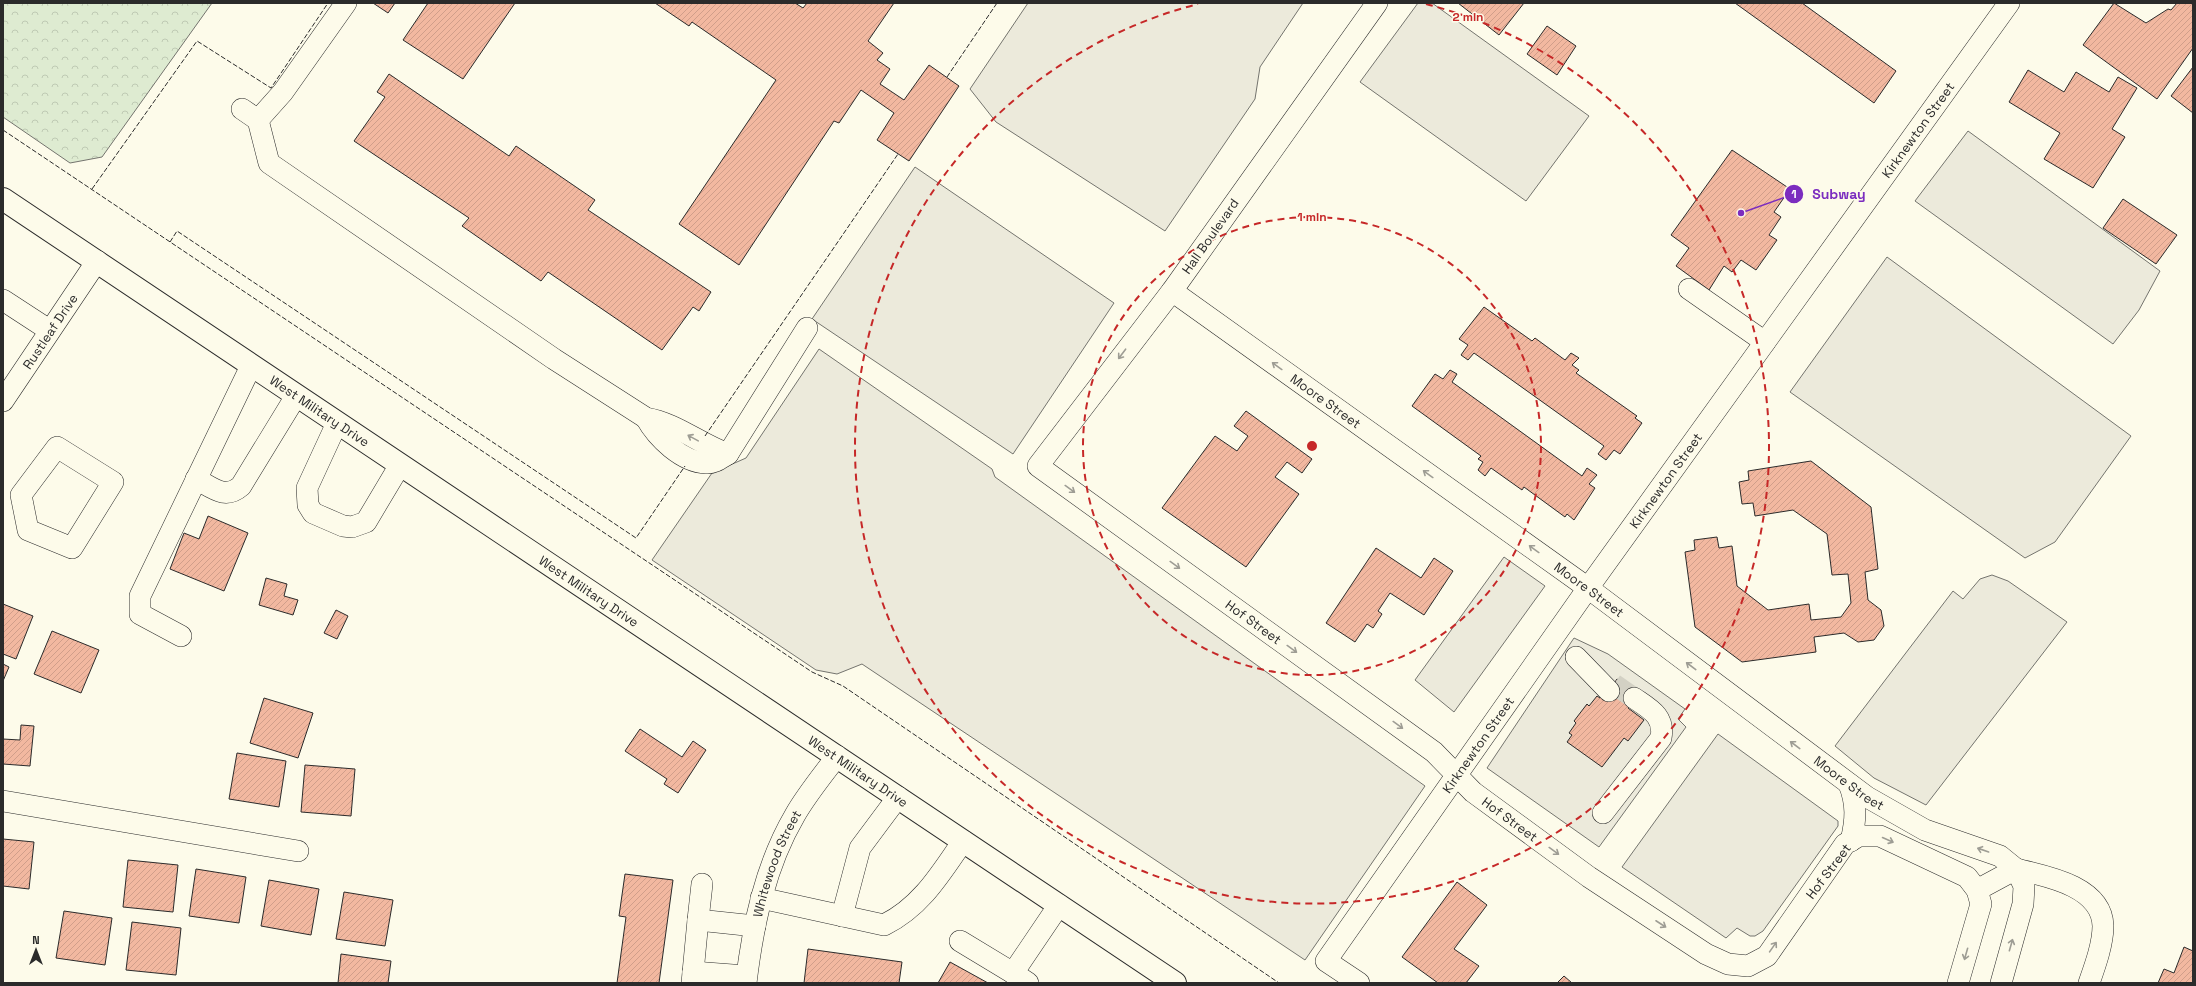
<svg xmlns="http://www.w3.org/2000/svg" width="2196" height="986" font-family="'Space Grotesk',sans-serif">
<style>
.forest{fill:url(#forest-crowns);stroke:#74746e}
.parking{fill:#eceadb;stroke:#74746e}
.building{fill:url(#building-hatch);stroke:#2b2b2b}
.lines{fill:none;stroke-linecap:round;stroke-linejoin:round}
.minor-tunnel{stroke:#d3d1c4;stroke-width:21;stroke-dasharray:21 10;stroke-linecap:butt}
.minor-casing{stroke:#2b2b2b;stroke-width:22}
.major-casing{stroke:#2b2b2b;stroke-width:24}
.minor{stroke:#fdfbea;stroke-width:21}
.major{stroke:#fdfbea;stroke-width:22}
.fence{stroke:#2b2b2b;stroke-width:1;stroke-dasharray:5 2;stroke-linecap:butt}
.oneway{stroke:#9e9d94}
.ring{fill:none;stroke:#c62828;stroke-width:2;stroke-dasharray:7 5}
.labels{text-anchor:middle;stroke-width:3;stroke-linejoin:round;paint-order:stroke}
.street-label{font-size:13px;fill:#2b2b2b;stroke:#fdfbea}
.centre{fill:#c62828;stroke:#fdfbea;stroke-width:2}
.ring-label{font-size:12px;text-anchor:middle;font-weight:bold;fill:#c62828;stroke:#fdfbea;stroke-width:3;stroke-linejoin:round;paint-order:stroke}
.leader{fill:none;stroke:#7b2cbf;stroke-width:1.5}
.callout-dot{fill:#7b2cbf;stroke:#fdfbea;stroke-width:1.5}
.mark-label{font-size:12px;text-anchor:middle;font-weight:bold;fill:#fff}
.callout-label{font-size:14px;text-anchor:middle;font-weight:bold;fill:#7b2cbf;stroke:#fdfbea;stroke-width:3;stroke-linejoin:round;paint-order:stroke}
</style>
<defs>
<pattern id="forest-crowns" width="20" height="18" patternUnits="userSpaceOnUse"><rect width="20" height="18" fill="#deebd1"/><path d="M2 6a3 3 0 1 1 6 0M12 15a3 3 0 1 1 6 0" fill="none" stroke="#bfcab4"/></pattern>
<pattern id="building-hatch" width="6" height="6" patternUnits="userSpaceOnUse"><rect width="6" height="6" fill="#f2b8a0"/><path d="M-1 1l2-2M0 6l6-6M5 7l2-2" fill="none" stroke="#d09e8a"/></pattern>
</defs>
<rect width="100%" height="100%" fill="#fdfbea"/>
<polygon class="forest" points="3,3 212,3 102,157 70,163 3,117"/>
<g class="parking">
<polygon points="1028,3 1303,3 1260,67 1255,99 1165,231 996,122 970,89"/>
<polygon points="1418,3 1432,3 1589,116 1526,201 1360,82"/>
<polygon points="1968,131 2160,271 2139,310 2113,344 1915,201"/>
<polygon points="915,167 1114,303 1013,454 812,319"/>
<polygon points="1887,257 2131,436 2055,542 2025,558 1790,392"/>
<polygon points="819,349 992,469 995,477 1425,786 1305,960 862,664 837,674 816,670 652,560 712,473 746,458"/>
<polygon points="1504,557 1545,586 1454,712 1415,680"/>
<polygon points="1992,575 2008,581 2067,622 1926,805 1874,778 1835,746 1953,591 1963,599 1980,579"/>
<polygon points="1574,638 1608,654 1685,709 1678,719 1686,727 1599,847 1487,768"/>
<polygon points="1718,734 1838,821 1838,826 1763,931 1755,936 1750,936 1737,928 1726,938 1622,867"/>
</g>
<g class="building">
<polygon points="373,3 395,3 388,13"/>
<polygon points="428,3 515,3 463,79 403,40"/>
<polygon points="655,3 795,3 803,8 807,3 894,3 868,41 883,53 877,60 890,69 880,84 904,100 929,65 959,86 909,161 877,140 894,113 861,90 839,123 834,121 739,265 679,224 776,80 692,22 689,26"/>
<polygon points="1458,3 1524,3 1499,35"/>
<polygon points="1735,3 1802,3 1896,71 1874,103"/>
<polygon points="2114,3 2146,23 2168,9 2171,10 2177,3 2193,3 2193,48 2157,99 2083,45"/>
<polygon points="1547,26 1576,46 1557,75 1527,54"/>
<polygon points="2193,67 2193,113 2171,96"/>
<polygon points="2028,70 2064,92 2076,72 2109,92 2118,77 2137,88 2112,129 2125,137 2093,188 2044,159 2060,133 2009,102"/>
<polygon points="389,74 509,156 516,146 595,200 588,210 711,292 699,311 693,307 662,350 548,272 541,281 462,226 469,218 354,141 385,97 377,92"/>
<polygon points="1732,150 1790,189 1774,212 1781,217 1769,235 1777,240 1756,270 1741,260 1732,272 1724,266 1709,290 1676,266 1689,248 1671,235"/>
<polygon points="2123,199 2177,235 2156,264 2103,228"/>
<polygon points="1484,307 1532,341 1535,338 1565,360 1571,353 1579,358 1572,365 1579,370 1576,373 1637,416 1635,418 1642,423 1620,454 1614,450 1606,460 1598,454 1604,446 1474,353 1468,360 1461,355 1468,345 1459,339"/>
<polygon points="1450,370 1457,374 1452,382 1582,476 1587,468 1597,475 1589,484 1595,488 1574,520 1567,514 1565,517 1524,487 1522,490 1491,468 1485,476 1478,470 1483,462 1478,459 1481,456 1412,406 1435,374 1443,379"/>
<polygon points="1246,411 1312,459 1302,473 1287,462 1275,477 1299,494 1246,567 1162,508 1215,436 1237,451 1248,436 1234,426"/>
<polygon points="1811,461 1871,507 1878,569 1865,572 1868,600 1881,610 1884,626 1874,640 1858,642 1844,633 1814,637 1816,652 1742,662 1695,627 1685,552 1695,550 1694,540 1717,537 1719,548 1732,546 1737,586 1768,610 1809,604 1811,620 1841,617 1851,603 1848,574 1832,575 1827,534 1793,510 1755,516 1753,503 1742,504 1739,482 1749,480 1748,471"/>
<polygon points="208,516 248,533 224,591 170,569 184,533 199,539"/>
<polygon points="1376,548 1421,578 1434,558 1453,571 1424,615 1390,593 1378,611 1382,614 1373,628 1367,624 1355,642 1326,623"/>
<polygon points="266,578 287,584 284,596 298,600 293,615 259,605"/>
<polygon points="3,604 33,616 16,659 3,654"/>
<polygon points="336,610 348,616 337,639 324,633"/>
<polygon points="52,631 99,650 81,693 34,674"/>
<polygon points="3,664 9,667 3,681"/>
<polygon points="1617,679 1638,693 1628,708 1644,720 1628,741 1624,738 1602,767 1567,742 1572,735 1569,733 1576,723 1574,721 1587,704 1589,706 1597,696 1600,698 1605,691 1609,691"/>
<polygon points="264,698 313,713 298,758 250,743"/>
<polygon points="21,725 34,726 30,766 3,764 3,739 20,740"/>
<polygon points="640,729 682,757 693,741 706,750 678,793 664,784 667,779 625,751"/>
<polygon points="237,753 286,761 279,807 229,799"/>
<polygon points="305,765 355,769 351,816 301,812"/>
<polygon points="3,839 34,842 29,889 3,886"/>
<polygon points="128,860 178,865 173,912 123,907"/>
<polygon points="196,869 246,877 239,923 189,916"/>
<polygon points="625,874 673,880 659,983 617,983 626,917 619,916"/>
<polygon points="269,880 319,889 311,935 261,926"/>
<polygon points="1457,882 1487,905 1454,949 1479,966 1466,983 1438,983 1402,957"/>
<polygon points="344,892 393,900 385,946 336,939"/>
<polygon points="64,911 112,918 105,965 56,958"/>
<polygon points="132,922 181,928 176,975 126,970"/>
<polygon points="2184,947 2193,951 2193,983 2158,983 2164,969 2174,973"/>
<polygon points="808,949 902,962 899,983 804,983"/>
<polygon points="341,954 391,961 388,983 338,983"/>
<polygon points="950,962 988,983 938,983"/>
<polygon points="1564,976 1572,983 1557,983"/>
</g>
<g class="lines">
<polyline class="minor-tunnel" points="1614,684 1634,698"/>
<defs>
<g id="minor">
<path id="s1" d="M1377,3L1172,291L1038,466L1434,752L1473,792L1589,877L1706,954L1728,964L1748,966L1767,956L1845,844L1859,836H1880L1967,877L1977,890L1981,904L1958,983"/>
<path d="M242,109L258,120L269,163L554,359L646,418C676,423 700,444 728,454"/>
<polyline points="258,120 283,92 346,3"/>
<polyline points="1689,289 1765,342"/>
<path id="s2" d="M1172,291L1588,588L1867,797L1925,830L2000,856L2016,869L2024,886L2023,904L2001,983"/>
<polyline points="3,300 49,330"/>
<path id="s3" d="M3,401L97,261"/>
<path d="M646,418C657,438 682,462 706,463C714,464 721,458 728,454L807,328"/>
<polyline points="337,423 307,488 308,505 313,513 343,526 352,527 366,522 400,465"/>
<polygon points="57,447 113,482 72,548 28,530 21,495"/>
<path d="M196,479C213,488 225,500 241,486L296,396"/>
<polyline points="181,636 140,614 140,596 251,366"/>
<polyline points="1576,657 1609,691"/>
<path d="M1849,784C1857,804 1856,820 1851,841"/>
<polyline points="3,801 298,851"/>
<path d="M1603,813L1661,738C1665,716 1650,709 1634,698"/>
<polyline points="702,884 698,920 755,926"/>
<path d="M1977,890L2016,869C2046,876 2102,886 2103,926C2103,944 2095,966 2089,983"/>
<path d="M761,898L884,925C921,907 941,873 963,841"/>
<polyline points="842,916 860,848 898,797"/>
<polyline points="960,941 1013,973"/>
<polyline points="693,972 746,976"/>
<polyline points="692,983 698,920"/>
<path id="s4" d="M746,983C753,925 765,866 795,815C807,794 823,775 837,756"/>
<polyline points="1028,983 1013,973 1059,905"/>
<path id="s5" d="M1359,983L1326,961L1588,588L2009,3"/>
</g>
<g id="major">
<path id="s6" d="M3,199L1175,983"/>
</g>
</defs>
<use href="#minor" class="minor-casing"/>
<use href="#major" class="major-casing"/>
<use href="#minor" class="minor"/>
<use href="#major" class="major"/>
<g class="fence">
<polyline points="947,77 997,3"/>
<polyline points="3,130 812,672 843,686 1279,983"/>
<polyline points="92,189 197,41 271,88 328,3"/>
<polyline points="170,242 177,231 636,538 685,466"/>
<polyline points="705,436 898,154"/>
</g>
</g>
<defs><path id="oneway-shaft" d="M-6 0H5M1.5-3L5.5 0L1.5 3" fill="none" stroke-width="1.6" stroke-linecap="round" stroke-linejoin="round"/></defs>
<g class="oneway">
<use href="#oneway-shaft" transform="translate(1122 354) rotate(127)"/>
<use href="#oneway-shaft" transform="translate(1277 366) rotate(-144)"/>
<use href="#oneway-shaft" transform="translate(693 438) rotate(-151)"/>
<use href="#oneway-shaft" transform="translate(1428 474) rotate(-144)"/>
<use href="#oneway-shaft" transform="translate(1070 489) rotate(36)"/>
<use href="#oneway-shaft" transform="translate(1534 549) rotate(-144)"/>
<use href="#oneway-shaft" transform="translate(1175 565) rotate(36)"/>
<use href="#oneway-shaft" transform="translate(1292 649) rotate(36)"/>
<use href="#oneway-shaft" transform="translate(1691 666) rotate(-143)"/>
<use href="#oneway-shaft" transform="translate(1398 725) rotate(36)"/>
<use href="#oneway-shaft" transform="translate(1795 745) rotate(-143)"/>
<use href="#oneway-shaft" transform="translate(1888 840) rotate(24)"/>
<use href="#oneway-shaft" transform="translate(1983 850) rotate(-161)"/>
<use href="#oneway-shaft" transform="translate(1554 851) rotate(36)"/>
<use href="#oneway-shaft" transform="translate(1661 924) rotate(33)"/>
<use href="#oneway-shaft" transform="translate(2011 945) rotate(-74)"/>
<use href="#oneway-shaft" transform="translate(1773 947) rotate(-55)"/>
<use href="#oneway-shaft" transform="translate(1966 954) rotate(106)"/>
</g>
<g class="ring">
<circle cx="1312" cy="446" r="229"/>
<path d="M1426 4A457 457 0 1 1 1198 4"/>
</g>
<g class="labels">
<g class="street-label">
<text dy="5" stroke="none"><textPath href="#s5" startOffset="1060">Kirknewton Street</textPath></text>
<text transform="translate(1210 236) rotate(-55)" y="5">Hall Boulevard</text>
<text dy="5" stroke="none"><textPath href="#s3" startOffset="84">Rustleaf Drive</textPath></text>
<text dy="5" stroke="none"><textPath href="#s2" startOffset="189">Moore Street</textPath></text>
<text dy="5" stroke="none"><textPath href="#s6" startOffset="381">West Military Drive</textPath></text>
<text dy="5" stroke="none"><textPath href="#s5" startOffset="628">Kirknewton Street</textPath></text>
<text dy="5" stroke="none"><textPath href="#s2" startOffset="513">Moore Street</textPath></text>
<text dy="5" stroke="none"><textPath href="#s6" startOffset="705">West Military Drive</textPath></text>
<text dy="5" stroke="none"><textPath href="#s1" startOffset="840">Hof Street</textPath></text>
<text dy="5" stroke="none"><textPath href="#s5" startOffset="304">Kirknewton Street</textPath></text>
<text dy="5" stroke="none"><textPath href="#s6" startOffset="1029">West Military Drive</textPath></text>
<text dy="5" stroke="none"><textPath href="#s2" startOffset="837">Moore Street</textPath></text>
<text dy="5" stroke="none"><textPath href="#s1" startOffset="1164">Hof Street</textPath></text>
<text dy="5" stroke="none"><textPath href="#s4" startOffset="124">Whitewood Street</textPath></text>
<text transform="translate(1828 871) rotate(-53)" y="5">Hof Street</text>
</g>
</g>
<circle cx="1312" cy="446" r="6" class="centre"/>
<g class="ring-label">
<text x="1468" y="21">2 min</text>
<text x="1312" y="221">1 min</text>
</g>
<path class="leader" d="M1741 213L1794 194"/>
<g class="callout-dot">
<circle cx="1741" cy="213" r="4"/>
<circle cx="1794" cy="194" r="10"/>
</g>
<g class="mark-label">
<text x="1794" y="198">1</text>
</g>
<g class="callout-label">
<text x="1839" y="199">Subway</text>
</g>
<rect width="2196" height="986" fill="none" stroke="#2b2b2b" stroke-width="8"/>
<g transform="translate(36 950)" stroke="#fdfbea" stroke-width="3" paint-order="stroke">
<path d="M0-3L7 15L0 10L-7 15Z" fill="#2b2b2b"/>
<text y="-6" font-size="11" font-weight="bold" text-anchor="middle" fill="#2b2b2b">N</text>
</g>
</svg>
